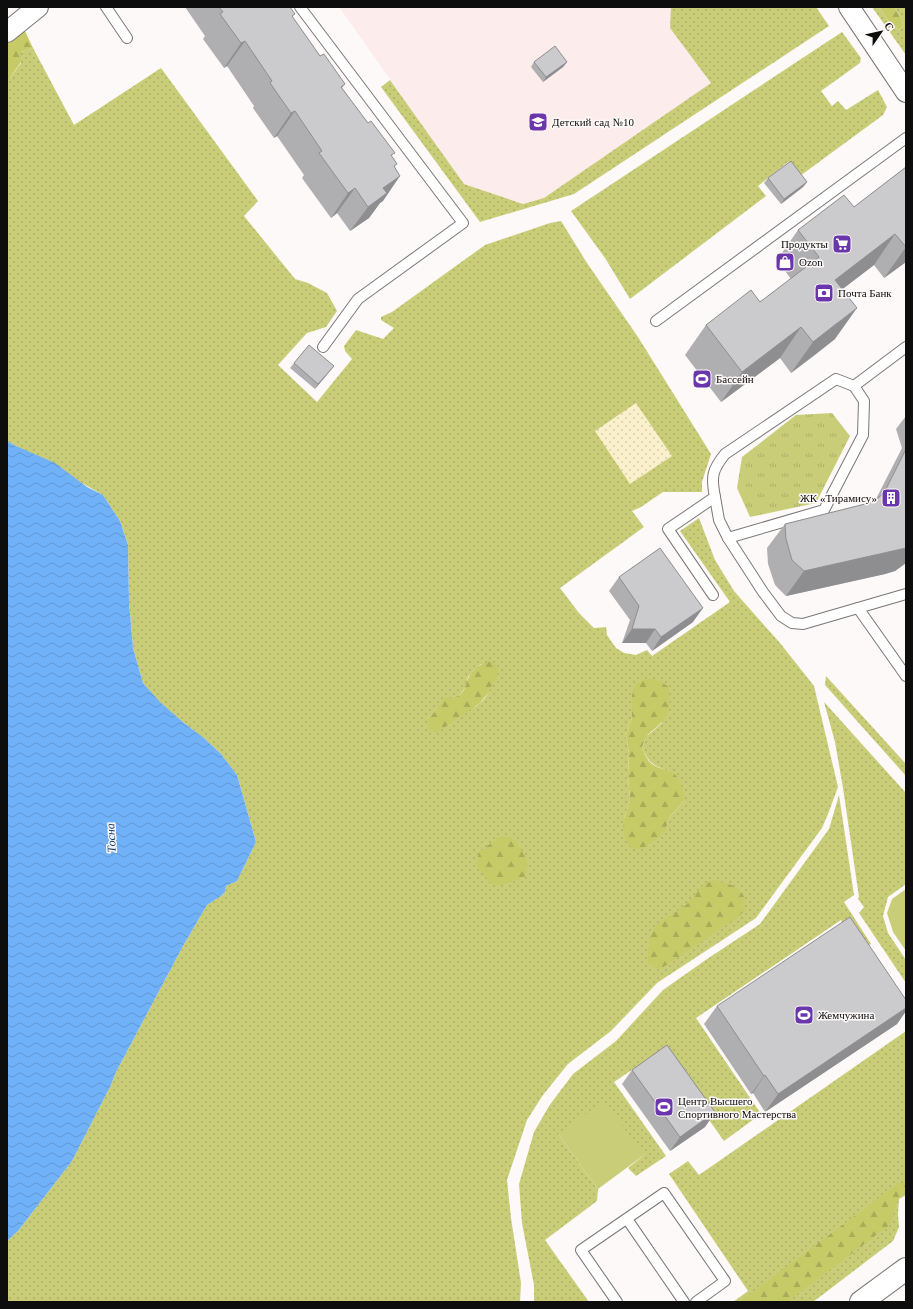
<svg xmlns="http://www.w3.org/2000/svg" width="913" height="1309" font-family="Georgia,serif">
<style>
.education{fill:#fceceb}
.grass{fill:url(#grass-dots);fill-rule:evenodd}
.forest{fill:url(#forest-firs)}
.sand{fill:url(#sand-dots)}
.park{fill:url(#park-tufts)}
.pitch{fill:#cacd78}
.water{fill:url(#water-waves)}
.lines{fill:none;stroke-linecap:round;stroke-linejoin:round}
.lane-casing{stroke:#7b7776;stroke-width:12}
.street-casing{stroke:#7b7776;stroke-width:22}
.secondary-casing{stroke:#7b7776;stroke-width:24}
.lane{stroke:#fff;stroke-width:10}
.street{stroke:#fff;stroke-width:20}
.secondary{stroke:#fff;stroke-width:22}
.wall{fill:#afaeb0}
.shaded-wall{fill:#8e8d90}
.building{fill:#cbcacd;stroke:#8e8d90}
.labels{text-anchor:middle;stroke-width:3;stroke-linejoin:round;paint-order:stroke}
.poi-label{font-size:11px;fill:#0e0d0d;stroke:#fdf9f8;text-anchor:start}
.water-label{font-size:12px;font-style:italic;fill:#0d3b68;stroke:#fdf9f8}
</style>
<defs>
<pattern id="grass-dots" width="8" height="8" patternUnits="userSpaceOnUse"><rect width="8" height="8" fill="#cacd78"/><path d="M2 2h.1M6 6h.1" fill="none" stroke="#acaf67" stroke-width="1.8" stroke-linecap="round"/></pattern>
<pattern id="forest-firs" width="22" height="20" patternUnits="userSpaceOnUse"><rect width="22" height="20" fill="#c6ca67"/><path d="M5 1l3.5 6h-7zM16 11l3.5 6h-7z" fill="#a9ac58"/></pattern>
<pattern id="sand-dots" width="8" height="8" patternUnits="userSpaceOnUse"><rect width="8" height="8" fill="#faf0cb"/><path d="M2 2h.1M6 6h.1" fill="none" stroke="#d5cdad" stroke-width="1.8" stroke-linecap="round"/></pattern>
<pattern id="park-tufts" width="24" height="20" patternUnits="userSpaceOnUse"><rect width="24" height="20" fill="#cacd78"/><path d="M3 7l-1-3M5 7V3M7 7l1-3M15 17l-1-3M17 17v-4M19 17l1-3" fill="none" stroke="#acaf67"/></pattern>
<pattern id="water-waves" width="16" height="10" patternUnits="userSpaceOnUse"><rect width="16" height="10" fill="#70b1f8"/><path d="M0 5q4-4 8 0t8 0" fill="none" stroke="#6097d3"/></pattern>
</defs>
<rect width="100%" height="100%" fill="#fdf9f8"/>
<polygon class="education" points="339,7 671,7 671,28 711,83 600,161 544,198 523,204 464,184"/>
<g class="grass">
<polygon points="671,7 816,7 829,26 574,194 480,222 381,87 390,80 464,184 523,204 544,198 711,83 670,28"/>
<polygon points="872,7 879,7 890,23 900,30 903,25 902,19 894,7 906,7 906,55"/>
<polygon points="842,32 861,58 860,63 821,91 832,106 838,101 846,110 878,90 887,107 883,115 800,176 788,162 758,186 766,196 630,299 605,258 571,211"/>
<path d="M33,48L74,125L161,68L258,201L244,216L295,279L308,283L327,293L337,311L326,327L307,333L278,365L317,402L352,359L345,351L344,346L356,330L383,339L394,328L381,320V317L392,312L485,245L550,223L561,221L587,263L638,337L711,454L702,482V492H663L641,507L632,511L644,527L560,588L579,613L594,628L606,627L607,635L616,648L624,653L636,655L647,650L652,656L730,602L680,531L699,518L715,560L734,591L780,643L814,686L838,787L828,814L822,828L756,918L657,983L611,1031L568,1064L543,1095L527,1120L507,1180L511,1218L521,1283L520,1302H7V1241L18,1231L72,1161L111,1085L116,1072L183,946L207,905L221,896L225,892L226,886L237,881L256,842L237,775L221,754L204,738L184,723L159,702L143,683L133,648L129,602L128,545L120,521L103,495L7,441V79H9L21,63V52ZM481,664L492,684C489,691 486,698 480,703C469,713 443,715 428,718L461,694L466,686L468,677L474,670ZM632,696L662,723L646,737L642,748C649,763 654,767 670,771L684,801L670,816L666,828L624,819L630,801L628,776L629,753L626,735L632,718Z"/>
<polygon points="826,676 906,764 906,776 825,685"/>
<polygon points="824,702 906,793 906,884 888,897 883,916 888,933 906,960 906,983 859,913 864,907 858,899 859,897 843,788 835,742"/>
<polygon points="839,795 854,895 844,902 871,944 860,951 841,920 696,1018 761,1114 724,1141 660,1051 614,1082 666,1156 636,1176 628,1168 644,1155 558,1134 598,1189 597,1201 545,1240 589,1302 534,1302 534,1285 522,1223 519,1184 534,1132 549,1106 573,1074 616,1041 663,990 707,959 760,924 829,829"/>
<polygon points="906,1031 906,1195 899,1199 898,1214 899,1227 893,1241 813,1302 733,1302 748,1291 669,1174 688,1161 699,1175"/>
</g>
<g class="forest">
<polygon points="879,7 894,7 902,19 903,25 900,30 890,23"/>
<polygon points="23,27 33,48 21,52 21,62 9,79 7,79 7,42"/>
<path d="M491,661L498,667V674L488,693L480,703L436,733L428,728V718C436,713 439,705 445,698C471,699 461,682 474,670C478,665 485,663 491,661Z"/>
<path d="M651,679L660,681L669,687C670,700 671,713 661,723C650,734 647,732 642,748C645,754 647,760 652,764C657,768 664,769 670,771C681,777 684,789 684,801L670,816L666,828L659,838L641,849L631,848L626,840L623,830L624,819L630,801L628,776L629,753L626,735L632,718V696L634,686L642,680Z"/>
<polygon points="510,837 519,845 528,863 526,876 503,885 491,884 476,865 479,852 498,838"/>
<path d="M713,880C724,882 739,885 744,897C745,900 745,906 745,910L736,919L659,970L648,963V950L650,937L656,925L686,905L703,885Z"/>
<polygon points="900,1182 904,1183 906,1188 906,1193 898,1199 891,1224 787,1302 739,1302"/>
</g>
<polygon class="sand" points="636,403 672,456 630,484 595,431"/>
<polygon class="park" points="832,413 850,436 816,503 750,517 737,488 742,457 796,415"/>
<g class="pitch">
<polygon points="906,889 906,951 893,932 887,913 892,899"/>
<polygon points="604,1101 644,1155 598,1189 558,1134"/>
</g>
<polygon class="water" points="7,441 16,446 55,463 87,487 103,495 120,521 128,545 129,602 133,648 143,683 160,702 184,723 204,738 221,754 237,775 256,842 237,881 226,886 225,892 221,896 207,905 183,946 116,1072 111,1085 72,1161 18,1231 7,1241"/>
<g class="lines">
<defs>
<g id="lane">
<polyline points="106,7 127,38"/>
<polyline points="300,7 463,223 358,299 323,347"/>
<polyline points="656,321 906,138"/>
<polyline points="715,497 719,520 728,538 763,592 781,616 792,623 803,624 906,594"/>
<polyline points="728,538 824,510 863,435 864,401 854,386"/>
<path d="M713,595L668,529L715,497C711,477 712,470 725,454L836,379L854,386L906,347"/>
<polyline points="858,608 906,676"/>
<polyline points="627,1219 684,1302"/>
<polyline points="617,1302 581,1250 664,1193 725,1281 696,1302"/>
</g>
<g id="street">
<polyline points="849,7 906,92"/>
<polyline points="7,32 38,7"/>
</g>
<polyline id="secondary" points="861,1302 906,1269"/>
</defs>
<use href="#lane" class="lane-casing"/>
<use href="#street" class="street-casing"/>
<use href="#secondary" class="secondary-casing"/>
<use href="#lane" class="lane"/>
<use href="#street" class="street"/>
<use href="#secondary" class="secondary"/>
</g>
<g class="wall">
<polygon points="185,7 290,7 293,18 320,56 345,84 342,88 392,157 395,168 383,201 380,203 369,218 350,231 337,213 331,218 302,178 304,175 277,136 274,138 253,108 254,106 227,66 224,68 203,39 205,36"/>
<polygon points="534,62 567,62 563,67 543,82 531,67"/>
<polygon points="906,167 906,262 884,278 874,265 842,289 835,339 815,355 791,373 780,358 721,402 685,355 706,325 760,302 791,279 777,260 798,230 854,207"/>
<polygon points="768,178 807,182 803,187 781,204 764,183"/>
<polygon points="294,363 334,366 315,389 290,368"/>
<polygon points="906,416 906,563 895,571 885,574 786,596 775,585 768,564 767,548 785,524 873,502 876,499 902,448 896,429"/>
<polygon points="619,577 693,622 652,651 646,643 622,643 630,620 609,591"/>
<polygon points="906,1000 906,1011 897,1024 765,1112 753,1093 751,1094 704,1024 717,1006"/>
<polygon points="632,1070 715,1112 705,1127 670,1151 622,1084"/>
</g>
<g class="shaded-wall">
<polygon points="245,41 227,66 224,68 241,43"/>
<polygon points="567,62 563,67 543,82 546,77"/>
<polygon points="295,111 277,136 274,138 291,113"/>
<polygon points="400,176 383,201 380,203 369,218 350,231 368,207 383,188"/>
<polygon points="807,182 803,187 781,204 784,199"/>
<polygon points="355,188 337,213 331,218 348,193"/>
<polygon points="895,234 874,265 814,311 835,280"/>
<polygon points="906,247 906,262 884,278"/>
<polygon points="857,308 835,339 791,373 813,342"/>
<polygon points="801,327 780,358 721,402 742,372"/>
<polygon points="334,366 330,371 315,389 318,384"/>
<polygon points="906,548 906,563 895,571 885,574 786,596 804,571"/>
<polygon points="703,608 693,622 652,651 661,637"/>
<polygon points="632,629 655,629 646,643 622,643"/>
<polygon points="906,1008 906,1011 897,1024 765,1112 778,1094"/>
<polygon points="765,1075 753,1093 751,1094 764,1076"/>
<polygon points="715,1112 705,1127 670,1151 680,1137"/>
</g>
<g class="building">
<polygon points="219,7 290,7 295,14 292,16 320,56 324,54 345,84 341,87 368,123 371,121 395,153 391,155 397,164 394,166 400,176 383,188 387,193 368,207 355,188 348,193 319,153 322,151 295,111 291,113 270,83 272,81 245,41 241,43 220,14 223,12"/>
<polygon points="555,46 567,62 546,77 534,62"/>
<polygon points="791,161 807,182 784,199 768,178"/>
<polygon points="906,167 906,247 895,234 835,280 857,308 836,324 813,342 801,327 742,372 706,325 751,290 760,302 819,257 798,230 844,195 854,207"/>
<polygon points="309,345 334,366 318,384 294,363"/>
<polygon points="906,449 906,548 804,571 792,560 786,539 785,524 873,502 884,493"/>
<polygon points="660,548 703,608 661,637 655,629 632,629 639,606 619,577"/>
<polygon points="850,917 906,1000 906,1008 778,1094 765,1075 764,1076 717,1006"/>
<polygon points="667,1045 715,1112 680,1137 632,1070"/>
</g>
<defs>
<symbol id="school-square" viewBox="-11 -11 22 22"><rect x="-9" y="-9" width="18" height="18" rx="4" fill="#6b36ac" stroke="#fdf9f8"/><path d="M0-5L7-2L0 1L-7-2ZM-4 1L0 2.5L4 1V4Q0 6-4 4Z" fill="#fff"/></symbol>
<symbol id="supermarket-square" viewBox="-11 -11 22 22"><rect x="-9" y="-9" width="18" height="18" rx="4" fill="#6b36ac" stroke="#fdf9f8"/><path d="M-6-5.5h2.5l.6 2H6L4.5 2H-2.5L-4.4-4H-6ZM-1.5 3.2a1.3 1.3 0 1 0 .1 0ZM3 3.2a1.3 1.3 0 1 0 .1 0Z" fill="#fff"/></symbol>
<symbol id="shop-square" viewBox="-11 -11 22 22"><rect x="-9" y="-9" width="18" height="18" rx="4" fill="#6b36ac" stroke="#fdf9f8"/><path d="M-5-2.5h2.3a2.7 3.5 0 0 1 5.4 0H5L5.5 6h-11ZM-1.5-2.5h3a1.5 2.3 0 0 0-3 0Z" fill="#fff"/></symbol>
<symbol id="bank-square" viewBox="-11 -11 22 22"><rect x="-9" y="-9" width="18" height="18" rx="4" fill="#6b36ac" stroke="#fdf9f8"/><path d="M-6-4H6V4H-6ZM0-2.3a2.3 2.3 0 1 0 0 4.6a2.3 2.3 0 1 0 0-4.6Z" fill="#fff"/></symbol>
<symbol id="stadium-square" viewBox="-11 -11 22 22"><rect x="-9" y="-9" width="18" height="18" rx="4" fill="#6b36ac" stroke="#fdf9f8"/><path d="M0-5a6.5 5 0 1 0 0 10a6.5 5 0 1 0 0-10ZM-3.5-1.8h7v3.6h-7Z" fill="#fff"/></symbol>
<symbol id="building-square" viewBox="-11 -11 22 22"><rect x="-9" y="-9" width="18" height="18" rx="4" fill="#6b36ac" stroke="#fdf9f8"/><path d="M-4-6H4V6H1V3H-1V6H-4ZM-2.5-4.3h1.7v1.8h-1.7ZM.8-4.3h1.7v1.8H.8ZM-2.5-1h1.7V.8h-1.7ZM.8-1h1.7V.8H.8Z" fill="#fff"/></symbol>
</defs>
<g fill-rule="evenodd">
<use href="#school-square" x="527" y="111" width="22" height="22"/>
<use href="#supermarket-square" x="831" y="233" width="22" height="22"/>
<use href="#shop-square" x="774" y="251" width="22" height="22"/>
<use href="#bank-square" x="813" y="282" width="22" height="22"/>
<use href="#stadium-square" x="691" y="368" width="22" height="22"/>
<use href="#building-square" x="880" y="487" width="22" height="22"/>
<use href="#stadium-square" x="793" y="1004" width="22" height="22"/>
<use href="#stadium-square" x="653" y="1096" width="22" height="22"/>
</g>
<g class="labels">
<g class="poi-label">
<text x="552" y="126">Детский сад №10</text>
<text x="828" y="248" text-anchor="end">Продукты</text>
<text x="799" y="266">Ozon</text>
<text x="838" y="297">Почта Банк</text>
<text x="716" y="383">Бассейн</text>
<text x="877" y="502" text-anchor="end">ЖК «Тирамису»</text>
<text x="818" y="1019">Жемчужина</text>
<text x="678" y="1105">Центр Высшего<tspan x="678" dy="13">Спортивного Мастерства</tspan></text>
</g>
<g class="water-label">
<text transform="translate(111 838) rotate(-93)" y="4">Тосна</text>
</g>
</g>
<rect width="913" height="1309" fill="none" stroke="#0e0d0d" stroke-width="16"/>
<g transform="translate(881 32) rotate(56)" stroke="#fdf9f8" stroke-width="3" paint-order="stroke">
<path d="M0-3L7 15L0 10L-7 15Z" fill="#0e0d0d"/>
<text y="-6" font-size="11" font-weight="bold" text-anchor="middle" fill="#0e0d0d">С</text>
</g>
</svg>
